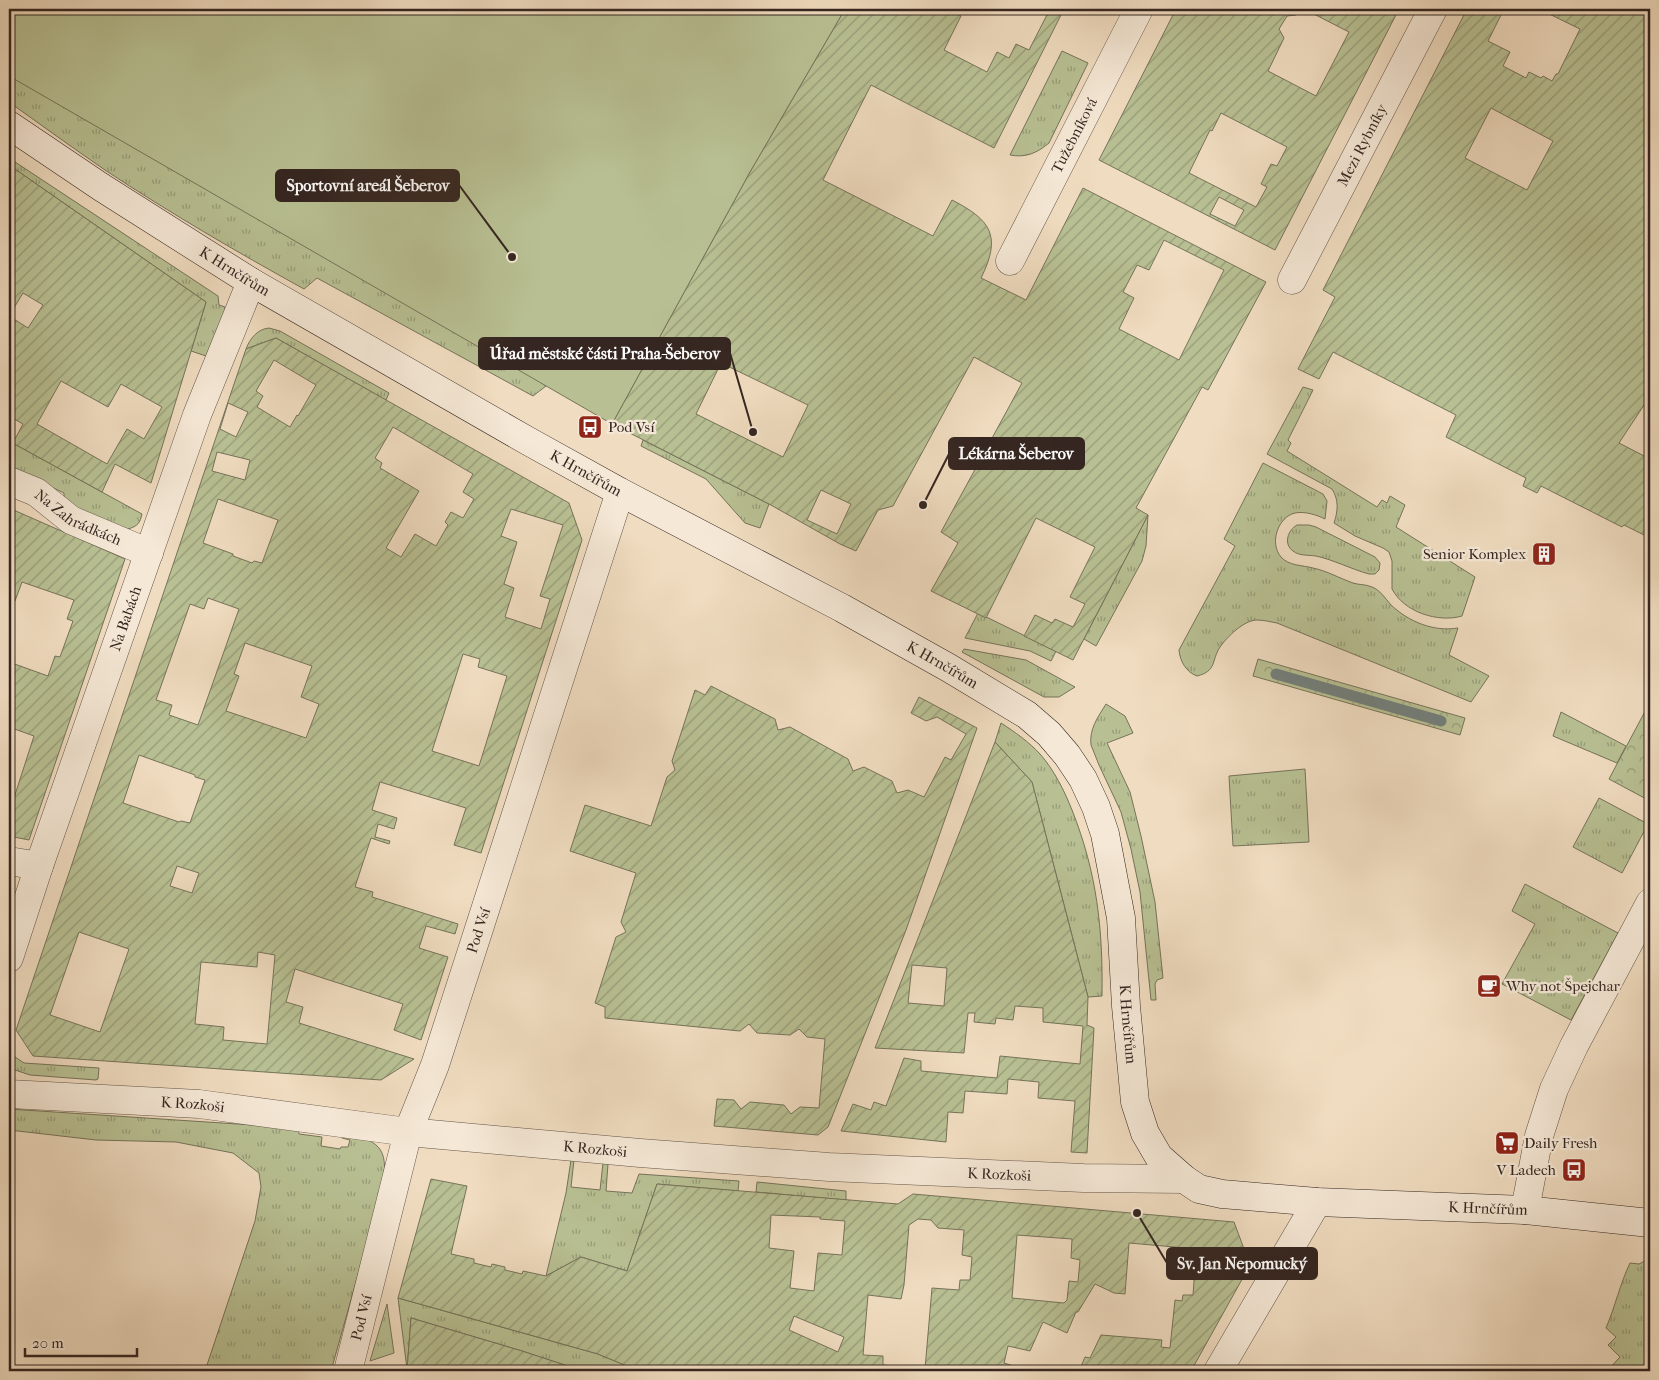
<svg xmlns="http://www.w3.org/2000/svg" width="1659" height="1380" font-family="'IM FELL French Canon',serif">
<style>
.grass{fill:url(#grass-tufts);stroke:#76735a}
.forest{fill:url(#forest-crowns);stroke:#76735a}
.garden{fill:url(#garden-furrows);stroke:#76735a;fill-rule:evenodd}
.pitch{fill:#b8c093;stroke:#76735a}
.lines{fill:none;stroke-linecap:round;stroke-linejoin:round}
.stream{stroke:#727f7c;stroke-width:11}
.street-casing{stroke:#645449;stroke-width:29}
.secondary-casing{stroke:#352621;stroke-width:29}
.street{stroke:#f5e8d6;stroke-width:28}
.secondary{stroke:#f5e8d6;stroke-width:28}
.labels{text-anchor:middle;stroke-width:4.5;stroke-linejoin:round;paint-order:stroke}
.street-label{font-size:15px;fill:#352621;stroke:#f5e8d6}
.poi-label{font-size:15px;fill:#352621;stroke:#f5e8d6;text-anchor:start}
.leader{fill:none;stroke:#352621;stroke-width:2}
.callout-dot{fill:#352621;stroke:#f5e8d6;stroke-width:2}
.callout{fill:#352621;stroke:#352621;stroke-width:2}
.callout-label{font-size:16px;text-anchor:middle;font-weight:bold;fill:#fff}
</style>
<defs>
<pattern id="grass-tufts" width="24" height="20" patternUnits="userSpaceOnUse" patternTransform="scale(1.25)"><rect width="24" height="20" fill="#b8c093"/><path d="M3 7l-1-3M5 7V3M7 7l1-3M15 17l-1-3M17 17v-4M19 17l1-3" fill="none" stroke="#969c78"/></pattern>
<pattern id="forest-crowns" width="20" height="18" patternUnits="userSpaceOnUse" patternTransform="scale(1.25)"><rect width="20" height="18" fill="#b8c093"/><path d="M2 6a3 3 0 1 1 6 0M12 15a3 3 0 1 1 6 0" fill="none" stroke="#969c78"/></pattern>
<pattern id="garden-furrows" width="10" height="10" patternUnits="userSpaceOnUse" patternTransform="scale(1.25)"><rect width="10" height="10" fill="#b8c093"/><path d="M-1 1l2-2M0 10L10 0M9 11l2-2" fill="none" stroke="#969c78"/></pattern>
</defs>
<rect width="100%" height="100%" fill="#f0dcc0"/>
<filter id="stains"><feTurbulence type="fractalNoise" baseFrequency=".004" numOctaves="4"/><feColorMatrix values="0 0 0 0 .2 0 0 0 0 .09 0 0 0 0 .02 0 0 0 .5 -.17"/></filter>
<radialGradient id="worn" r=".72"><stop offset=".6" stop-color="#630" stop-opacity="0"/><stop offset="1" stop-color="#630" stop-opacity=".3"/></radialGradient>
<g class="grass">
<path d="M9,9L546,386L533,396L317,278L304,289C237,252 170,213 105,170C73,148 41,125 9,102Z"/>
<path d="M1062,51L1088,63L1049,143C1037,153 1026,158 1010,155Z"/>
<polygon points="9,158 218,296 219,305 225,307 225,312 206,356 191,351 206,302 9,165"/>
<path d="M269,328L280,331L389,393L386,400L276,338L246,349C250,338 258,329 269,328Z"/>
<path d="M1303,387L1313,390L1288,440L1291,443L1287,451L1377,507L1382,500L1387,503L1390,496L1405,505L1396,527L1475,577L1462,616C1438,623 1404,612 1392,589V561L1389,552L1383,548L1355,536L1334,523C1338,511 1339,500 1332,489L1267,454Z"/>
<polygon points="643,440 769,504 760,528 745,523 706,479 641,446"/>
<path d="M9,441L142,514C140,523 138,526 128,529L71,508L64,499V493L9,467Z"/>
<path d="M1263,463L1323,494L1327,501L1325,519C1317,515 1305,511 1295,513C1278,517 1269,543 1281,557C1289,566 1302,565 1313,568C1327,571 1339,578 1353,583C1359,585 1365,584 1372,587C1380,590 1385,598 1391,605C1409,622 1434,632 1458,628L1449,655L1489,676L1471,702L1277,623C1271,622 1264,620 1257,620C1244,620 1227,637 1220,647C1211,661 1217,671 1197,676C1186,672 1180,661 1179,650L1235,546L1224,539Z"/>
<polygon points="1148,515 1146,546 1142,561 1096,646 1084,639"/>
<path d="M1297,525H1309L1316,527L1375,557L1380,563L1379,570L1375,574H1369C1351,569 1334,560 1316,556C1309,555 1299,556 1293,551C1283,544 1288,530 1297,525Z"/>
<polygon points="978,613 1056,651 1051,661 1030,651 965,638"/>
<polygon points="964,649 1026,660 1075,687 1059,697 1044,697 962,652"/>
<path d="M1106,704L1125,716L1133,733L1107,743L1130,792L1141,836L1155,902L1163,978L1157,980L1155,984L1156,1000H1151L1140,892L1131,849L1121,812L1099,765L1091,745C1089,729 1098,717 1106,704Z"/>
<polygon points="1561,712 1626,746 1617,763 1553,736"/>
<path d="M1001,723C1015,732 1029,742 1040,754C1054,770 1064,790 1072,810C1097,873 1103,929 1102,996L1088,997L1032,782L995,742Z"/>
<polygon points="1305,769 1309,842 1233,846 1229,776"/>
<polygon points="1599,798 1648,824 1622,873 1573,847"/>
<polygon points="1525,884 1618,933 1571,1020 1502,984 1535,924 1512,911"/>
<polygon points="9,1046 15,1057 24,1063 99,1068 98,1079 96,1080 30,1075 15,1070 9,1065"/>
<path d="M9,1109L298,1128L299,1134L322,1137L321,1146L340,1149L341,1147H348L350,1140L342,1138L343,1132C378,1141 389,1146 383,1185L331,1371H205L255,1221L261,1187L259,1173L233,1153L176,1142L96,1140L9,1130Z"/>
<polygon points="571,1160 574,1160 571,1187 600,1190 603,1163 608,1164 606,1191 632,1193 639,1174 739,1181 738,1191 657,1184 627,1271 581,1257 546,1276 566,1193"/>
<polygon points="757,1182 846,1191 846,1200 756,1192"/>
<path d="M1647,1260H1650V1365L1647,1371H1607L1620,1357L1608,1345L1616,1337L1606,1328C1615,1307 1620,1284 1630,1263L1639,1264Z"/>
<polygon points="398,1298 598,1354 639,1371 583,1371 522,1351 411,1318 407,1369"/>
<polygon points="387,1304 394,1353 370,1361"/>
</g>
<g class="forest">
<polygon points="1258,659 1465,718 1460,735 1253,676"/>
<polygon points="1650,702 1650,801 1609,779"/>
</g>
<g class="garden">
<path d="M845,9H947L961,16L944,50L987,72L997,52L1009,58L1016,44L1029,50L1050,9H1064L994,148L871,85L823,180L933,236L952,200C991,220 1002,236 981,278L1026,300L1083,188L1266,282L1208,390L1202,387L1136,508L1148,515L1073,660L1024,636L1035,615L1052,623L1055,619L1073,627L1085,604L1070,597L1095,547L1036,518L986,618L931,591L958,543L941,532L1022,383L974,357L893,506L878,510L856,551L840,544L769,504L612,424L750,172ZM1164,240L1224,270L1179,360L1119,329L1134,298L1123,292L1137,265L1149,270ZM721,363L808,405L783,457L696,414ZM821,490L851,504L837,534L807,520Z"/>
<path d="M1176,9H1299L1296,15L1287,16L1279,29L1284,38L1268,71L1316,96L1349,32L1304,9H1399L1275,250L1099,160ZM1221,113L1287,147L1277,166L1271,164L1261,184L1267,187L1256,207L1189,173L1210,130L1212,131ZM1219,197L1244,210L1235,226L1210,214Z"/>
<path d="M1467,9H1504L1488,41L1510,52L1503,66L1526,78L1529,72L1541,78L1543,76L1552,81L1556,74H1558L1580,29L1539,9H1650V396L1619,443L1650,459V538L1624,525L1622,527L1541,486L1537,493L1523,486L1526,478L1446,437L1456,415L1333,352L1319,379L1298,369L1335,297L1323,290ZM1491,108L1553,141L1527,190L1465,158Z"/>
<path d="M9,165L206,302L151,483L115,464L102,492L9,441V436L15,439L23,424L9,416ZM23,293L43,305L28,328L9,316ZM61,381L108,407L121,384L162,407L144,439L127,429L107,464L37,424Z"/>
<path d="M276,338L569,503L582,540L481,853L454,845L466,808L380,782L372,810L397,818L394,829L378,824L375,837L390,841L389,844L371,838L355,887L373,892L372,897L458,924L455,934L426,926L419,948L448,957L421,1040L394,1030L403,1004L295,969L286,1002L303,1007L299,1023L414,1059L381,1080L33,1056L16,1030L231,393L246,349ZM274,360L316,385L298,416L297,415L290,427L257,407L263,396L256,391ZM228,403L248,412L236,437L220,429ZM393,427L473,474L463,492L474,499L463,518L451,512L445,522L448,525L436,546L415,534L401,557L386,548L419,491L380,468L382,463L375,458ZM217,452L250,460L245,480L212,471ZM218,499L278,520L262,563L254,561L252,563L233,556V554L203,543ZM511,509L563,525L540,596L550,599L541,629L505,617L514,588L504,584L517,542L501,536ZM208,598L239,609L198,725L169,715L172,705L156,700L190,604L204,609ZM245,643L312,666L301,697L319,704L306,738L226,711L239,676L234,674ZM463,654L480,659L478,667L507,676L479,766L432,751ZM139,755L195,775V777L205,780L190,823L181,821L179,822L123,803ZM177,866L199,873L192,893L170,886ZM79,932L129,949L100,1032L50,1015ZM258,952L275,955L267,1044L223,1040L224,1027L195,1024L201,962L257,967Z"/>
<polygon points="9,508 125,559 29,840 9,836 9,800 13,801 34,736 9,727 9,662 48,676 55,656 60,657 73,621 67,619 74,600 22,582 15,601 10,599 9,602"/>
<polygon points="711,686 775,719 778,730 790,727 848,759 853,771 864,767 892,781 897,793 908,790 924,797 945,757 951,760 966,734 937,717 926,721 911,713 919,697 977,728 906,930 828,1127 818,1135 714,1126 717,1099 734,1100 741,1109 750,1102 784,1105 791,1114 800,1107 819,1108 825,1039 807,1037 799,1029 790,1035 757,1033 749,1024 740,1031 605,1018 605,1007 595,1003 616,937 626,932 621,922 636,873 570,851 585,805 651,826 667,777 675,770 672,761 695,690 705,695"/>
<path d="M995,742L1032,782L1088,997L1087,1025L1094,1028L1087,1153L1071,1152L1075,1101L1038,1098L1039,1082L1008,1079L1007,1094L965,1091L963,1113L948,1112L946,1142L841,1131L853,1104L871,1110L874,1102L886,1106L904,1058L921,1061V1071L997,1078L1000,1056L1080,1064L1083,1026L1043,1022V1008L1015,1006L1013,1020L996,1018L995,1024L974,1022L975,1013H968L964,1053L875,1048ZM912,965L947,968L944,1006L908,1003Z"/>
<path d="M431,1179L467,1186L451,1254L474,1259V1263L491,1267L492,1264L505,1267V1270L522,1274L523,1271L546,1276L581,1257L627,1271L657,1184L898,1204L913,1194L1234,1222L1250,1265L1191,1371H1079L1085,1357L1090,1358L1101,1335L1162,1340L1161,1347L1170,1348L1175,1300L1182,1301L1183,1295H1193L1195,1268L1185,1266L1186,1248L1129,1243L1125,1294L1114,1293L1095,1284L1078,1312H1076L1067,1333L1043,1322L1030,1351L1008,1346L1004,1363L1023,1369L1022,1371H639L598,1354L398,1298ZM771,1215L820,1217V1219L845,1221L842,1255L818,1253L814,1291L790,1288L794,1251L769,1248ZM918,1219L931,1220L938,1228L964,1230L962,1255L972,1257L970,1280H960L959,1290L932,1288L925,1369L883,1365V1356L863,1355L868,1295L901,1299L904,1285L909,1225ZM1017,1235L1072,1239L1071,1258L1080,1260L1078,1282L1069,1281L1067,1300L1064,1303L1012,1298ZM794,1316L844,1337L838,1352L789,1330Z"/>
<polygon points="411,1318 522,1351 583,1371 407,1371"/>
</g>
<polygon class="pitch" points="9,9 845,9 750,172 612,424 9,76"/>
<g class="lines">
<polyline class="stream" points="1276,674 1441,721"/>
<defs>
<g id="street">
<path id="s1" d="M1010,261L1139,9"/>
<path id="s2" d="M1292,280L1433,9"/>
<path id="s3" d="M9,481L36,492L71,520L149,553"/>
<polyline points="9,861 39,866"/>
<path id="s4" d="M9,958L39,866L197,415L251,282"/>
<path id="s5" d="M9,1094L199,1104L408,1132L640,1153L829,1167L1083,1178L1184,1179"/>
<polyline points="1525,1210 1539,1136 1554,1089 1574,1046 1650,903"/>
<path id="s6" d="M348,1371L408,1132L435,1065L620,492"/>
<polyline points="1218,1371 1317,1202"/>
</g>
<g id="secondary">
<path id="s7" d="M9,125L101,187L251,282L528,441L620,492L842,608L949,668L1027,715L1049,734L1067,755L1083,779L1096,807L1105,834L1121,918L1126,1006L1135,1102L1145,1133L1159,1157L1184,1179L1199,1189L1222,1194L1317,1202L1525,1210L1650,1223"/>
</g>
</defs>
<use href="#street" class="street-casing"/>
<use href="#secondary" class="secondary-casing"/>
<use href="#street" class="street"/>
<use href="#secondary" class="secondary"/>
</g>
<defs>
<symbol id="bus-square" viewBox="-11 -11 22 22"><rect x="-9" y="-9" width="18" height="18" rx="4" fill="#8f2418" stroke="#f5e8d6"/><path d="M-5-6H5V4H4V6H2V4H-2V6H-4V4H-5ZM-3.5-4V0h7V-4ZM-3.5 1.2v1.5H-2V1.2ZM2 1.2v1.5H3.5V1.2Z" fill="#fff"/></symbol>
<symbol id="building-square" viewBox="-11 -11 22 22"><rect x="-9" y="-9" width="18" height="18" rx="4" fill="#8f2418" stroke="#f5e8d6"/><path d="M-4-6H4V6H1V3H-1V6H-4ZM-2.5-4.3h1.7v1.8h-1.7ZM.8-4.3h1.7v1.8H.8ZM-2.5-1h1.7V.8h-1.7ZM.8-1h1.7V.8H.8Z" fill="#fff"/></symbol>
<symbol id="cafe-square" viewBox="-11 -11 22 22"><rect x="-9" y="-9" width="18" height="18" rx="4" fill="#8f2418" stroke="#f5e8d6"/><path d="M-5.5-4.5H6V0H3Q3 3.5 0 3.5H-2.5Q-5.5 3.5-5.5 0ZM3-3.2v2h1.7v-2ZM-6 4.5H4V6H-6Z" fill="#fff"/></symbol>
<symbol id="supermarket-square" viewBox="-11 -11 22 22"><rect x="-9" y="-9" width="18" height="18" rx="4" fill="#8f2418" stroke="#f5e8d6"/><path d="M-6-5.5h2.5l.6 2H6L4.5 2H-2.5L-4.4-4H-6ZM-1.5 3.2a1.3 1.3 0 1 0 .1 0ZM3 3.2a1.3 1.3 0 1 0 .1 0Z" fill="#fff"/></symbol>
</defs>
<g fill-rule="evenodd">
<use href="#bus-square" x="576" y="413" width="28" height="28"/>
<use href="#building-square" x="1530" y="540" width="28" height="28"/>
<use href="#cafe-square" x="1475" y="972" width="28" height="28"/>
<use href="#supermarket-square" x="1493" y="1129" width="28" height="28"/>
<use href="#bus-square" x="1560" y="1156" width="28" height="28"/>
</g>
<g class="labels">
<g class="street-label">
<text dy="5" stroke="none"><textPath href="#s1" startOffset="141">Tužebníková</textPath></text>
<text dy="5" stroke="none"><textPath href="#s2" startOffset="152">Mezi Rybníky</textPath></text>
<text dy="5" stroke="none"><textPath href="#s7" startOffset="269">K Hrnčířům</textPath></text>
<text dy="5" stroke="none"><textPath href="#s7" startOffset="674">K Hrnčířům</textPath></text>
<text dy="5" stroke="none"><textPath href="#s3" startOffset="79">Na Zahrádkách</textPath></text>
<text dy="5" stroke="none"><textPath href="#s4" startOffset="359">Na Babách</textPath></text>
<text dy="5" stroke="none"><textPath href="#s7" startOffset="1079">K Hrnčířům</textPath></text>
<text dy="5" stroke="none"><textPath href="#s6" startOffset="460">Pod Vsí</textPath></text>
<text dy="5" stroke="none"><textPath href="#s7" startOffset="1514">K Hrnčířům</textPath></text>
<text dy="5" stroke="none"><textPath href="#s5" startOffset="184">K Rozkoši</textPath></text>
<text dy="5" stroke="none"><textPath href="#s5" startOffset="589">K Rozkoši</textPath></text>
<text dy="5" stroke="none"><textPath href="#s5" startOffset="994">K Rozkoši</textPath></text>
<text dy="5" stroke="none"><textPath href="#s7" startOffset="1994">K Hrnčířům</textPath></text>
<text dy="5" stroke="none"><textPath href="#s6" startOffset="55">Pod Vsí</textPath></text>
</g>
<g class="poi-label">
<text x="608" y="432">Pod Vsí</text>
<text x="1526" y="559" text-anchor="end">Senior Komplex</text>
<text x="1506" y="991">Why not Špejchar</text>
<text x="1524" y="1148">Daily Fresh</text>
<text x="1556" y="1175" text-anchor="end">V Ladech</text>
</g>
</g>
<path class="leader" d="M512 257L459 185M753 432L730 353M923 505L949 454M1137 1213L1167 1263"/>
<g class="callout-dot">
<circle cx="512" cy="257" r="5"/>
<circle cx="753" cy="432" r="5"/>
<circle cx="923" cy="505" r="5"/>
<circle cx="1137" cy="1213" r="5"/>
</g>
<g class="callout">
<rect x="276" y="170" width="183" height="31" rx="5"/>
<rect x="479" y="338" width="251" height="31" rx="5"/>
<rect x="949" y="438" width="135" height="31" rx="5"/>
<rect x="1167" y="1248" width="150" height="31" rx="5"/>
</g>
<g class="callout-label">
<text x="368" y="191">Sportovní areál Šeberov</text>
<text x="605" y="359">Úřad městské části Praha-Šeberov</text>
<text x="1016" y="459">Lékárna Šeberov</text>
<text x="1242" y="1269">Sv. Jan Nepomucký</text>
</g>
<rect width="1659" height="1380" fill="none" stroke="#f0dcc0" stroke-width="30"/>
<rect x="10" y="10" width="1639" height="1360" fill="none" stroke="#352621" stroke-width="2.5"/>
<rect x="15" y="15" width="1629" height="1350" fill="none" stroke="#352621"/>
<path d="M25 1348v8h112v-8" fill="none" stroke="#352621" stroke-width="2.5"/>
<text x="32" y="1348" font-size="15" fill="#352621" stroke="#f5e8d6" stroke-width="4" paint-order="stroke">20 m</text>
<rect width="100%" height="100%" filter="url(#stains)"/>
<rect width="100%" height="100%" fill="url(#worn)"/>
</svg>
